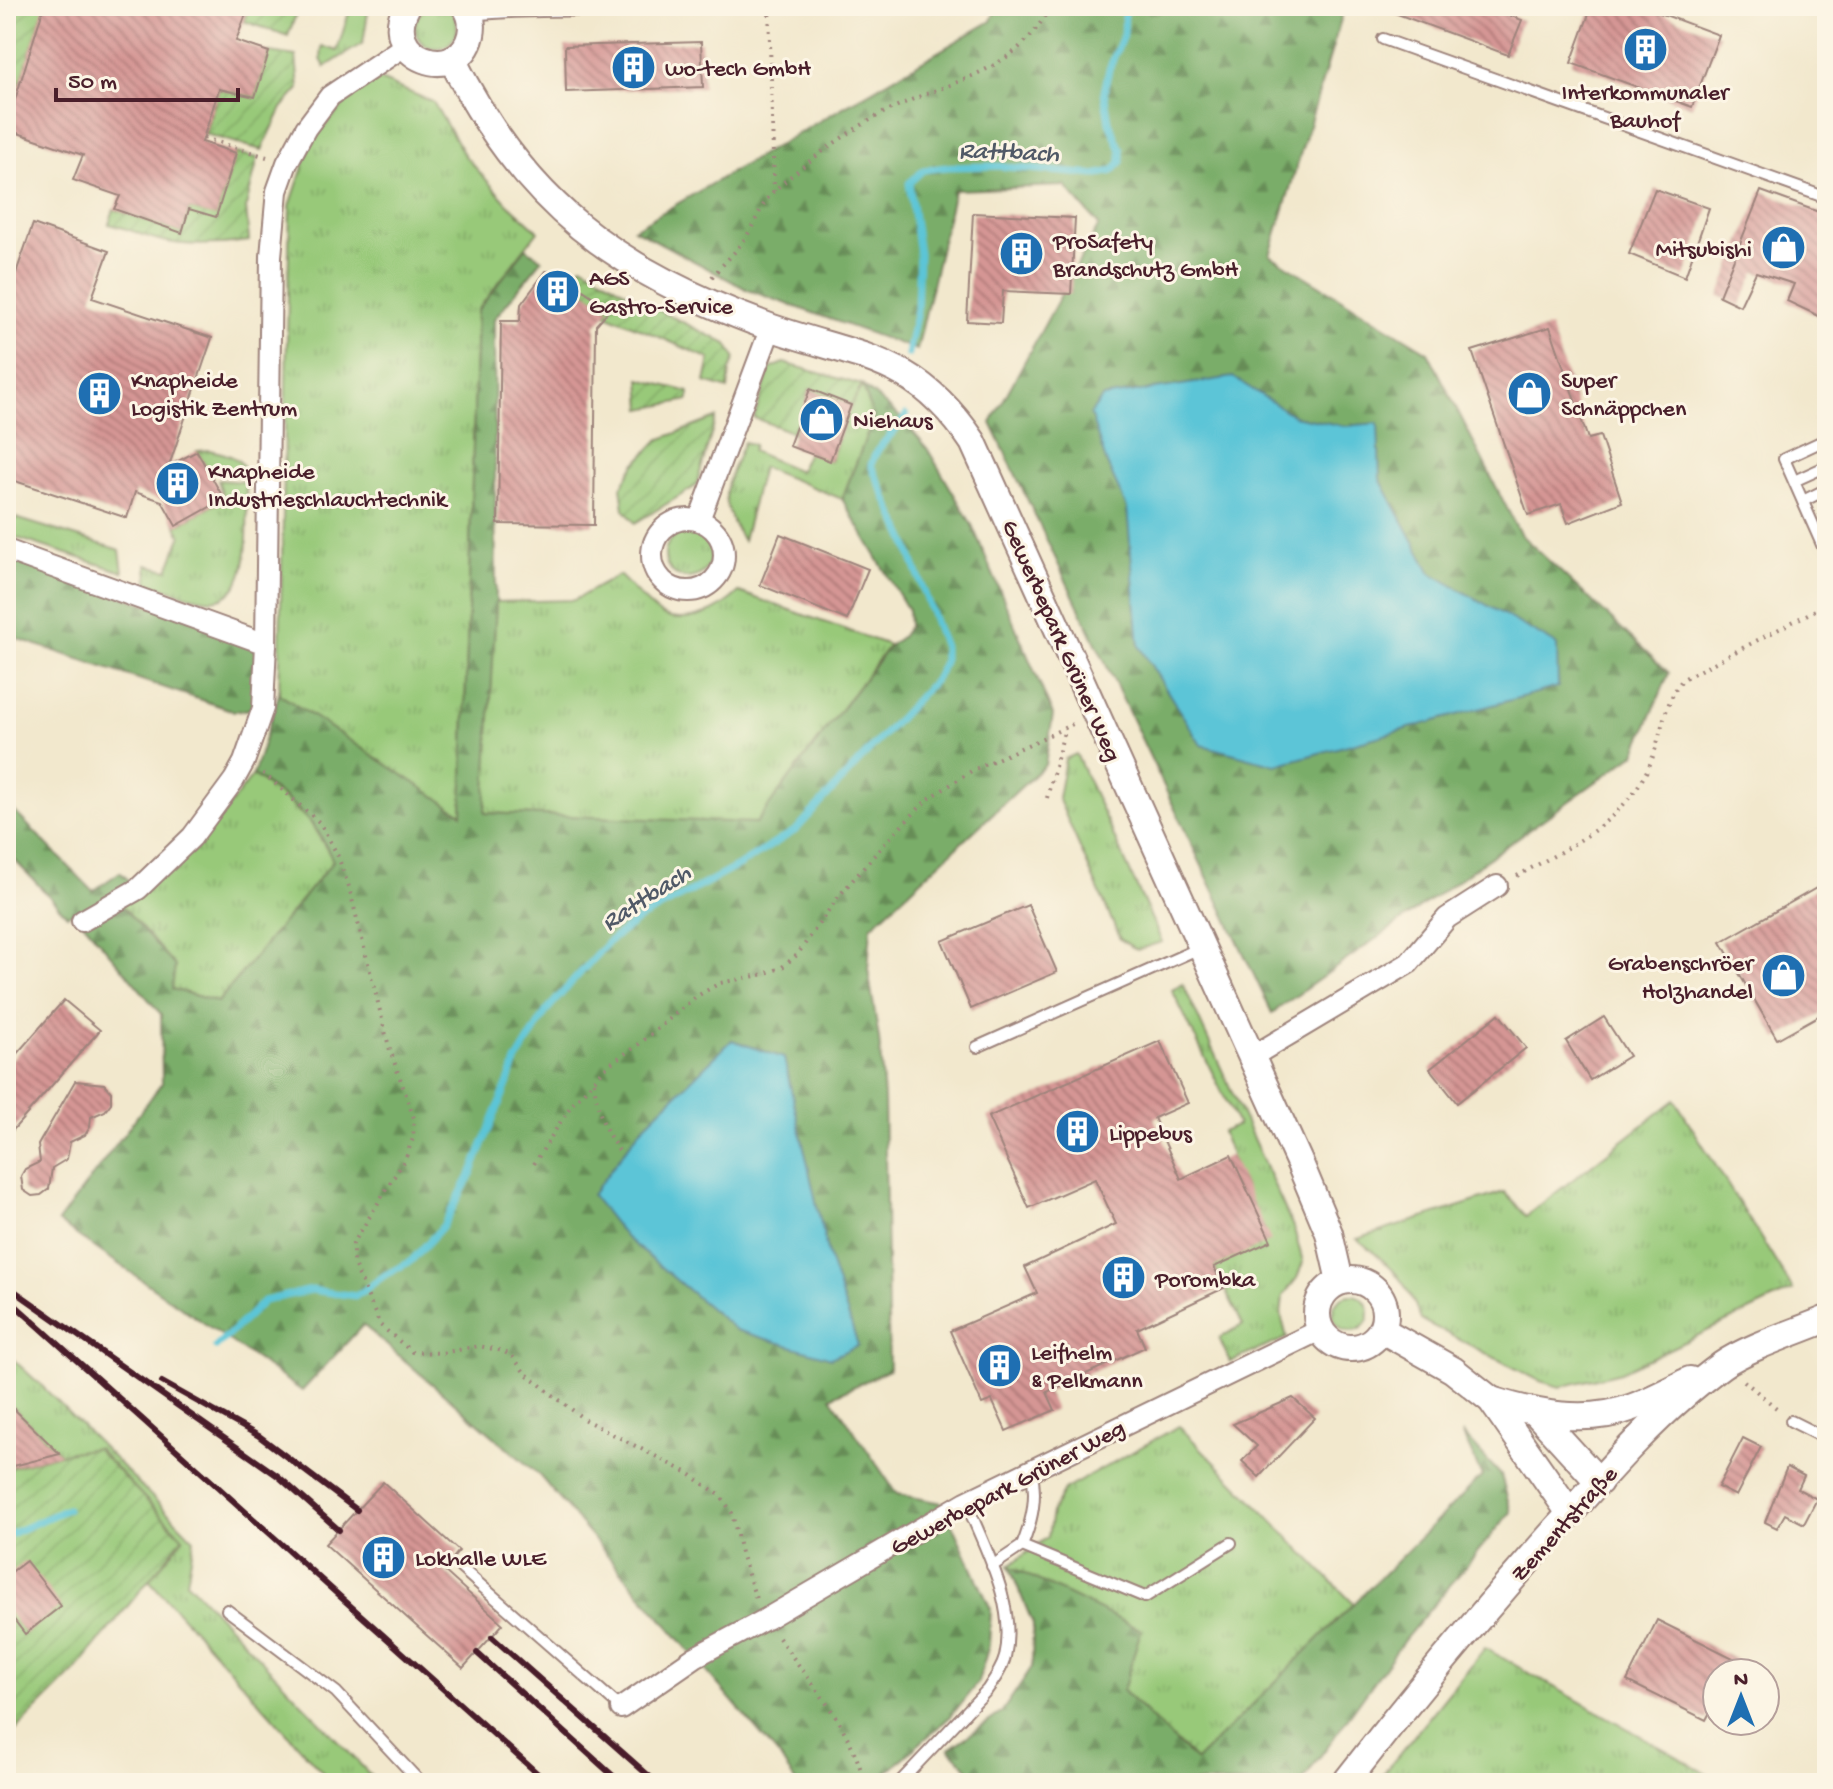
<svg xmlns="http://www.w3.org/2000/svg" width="1833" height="1789" font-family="'Gochi Hand',sans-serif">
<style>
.grass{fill:url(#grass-tufts);stroke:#717452;stroke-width:2}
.forest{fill:url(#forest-firs);stroke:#62664a;stroke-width:2}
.garden{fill:url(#garden-furrows);stroke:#717452;stroke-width:2}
.water{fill:#5cc5d7;stroke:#537281;stroke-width:2}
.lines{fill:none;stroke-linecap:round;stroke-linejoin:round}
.stream{stroke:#5cc5d7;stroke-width:7}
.building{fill:url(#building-back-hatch)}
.service-casing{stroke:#9e847c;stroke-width:14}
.minor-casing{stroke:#9e847c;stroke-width:24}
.tertiary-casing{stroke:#9e847c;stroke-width:30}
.path{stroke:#9e847c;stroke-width:4;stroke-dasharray:2 6;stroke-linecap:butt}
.service{stroke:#fff;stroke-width:10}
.minor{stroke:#fff;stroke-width:20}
.tertiary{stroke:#fff;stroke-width:26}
.rail{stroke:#4a1f2b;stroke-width:6}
.labels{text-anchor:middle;stroke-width:6;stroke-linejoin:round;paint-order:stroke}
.poi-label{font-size:24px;fill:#4a1f2b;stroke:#fcf5e5;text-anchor:start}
.street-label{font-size:24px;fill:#4a1f2b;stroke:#fcf5e5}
.water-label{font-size:26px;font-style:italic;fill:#505967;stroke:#fcf5e5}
</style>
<defs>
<pattern id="grass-tufts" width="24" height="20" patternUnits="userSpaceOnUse" patternTransform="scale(2)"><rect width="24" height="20" fill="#98c979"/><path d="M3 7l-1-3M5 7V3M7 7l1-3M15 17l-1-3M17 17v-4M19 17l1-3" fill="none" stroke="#84ac69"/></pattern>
<pattern id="forest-firs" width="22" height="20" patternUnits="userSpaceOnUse" patternTransform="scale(2)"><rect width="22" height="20" fill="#7aad69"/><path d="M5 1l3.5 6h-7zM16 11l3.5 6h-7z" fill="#668c57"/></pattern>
<pattern id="garden-furrows" width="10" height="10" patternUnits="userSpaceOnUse" patternTransform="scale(2)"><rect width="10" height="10" fill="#98c979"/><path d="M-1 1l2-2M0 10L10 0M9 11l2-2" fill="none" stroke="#84ac69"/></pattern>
<pattern id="building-back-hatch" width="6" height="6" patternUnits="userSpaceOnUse" patternTransform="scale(2)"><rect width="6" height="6" fill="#d59694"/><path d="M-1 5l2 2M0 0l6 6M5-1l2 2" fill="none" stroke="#af7a79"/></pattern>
</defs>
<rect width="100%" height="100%" fill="#fcf5e5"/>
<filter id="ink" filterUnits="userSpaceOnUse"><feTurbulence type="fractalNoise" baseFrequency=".0125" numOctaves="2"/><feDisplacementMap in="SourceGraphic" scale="16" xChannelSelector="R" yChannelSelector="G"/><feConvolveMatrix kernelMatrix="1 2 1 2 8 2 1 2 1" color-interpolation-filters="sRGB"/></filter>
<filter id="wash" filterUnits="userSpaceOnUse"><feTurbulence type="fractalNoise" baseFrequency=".006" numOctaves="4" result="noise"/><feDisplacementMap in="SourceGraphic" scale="32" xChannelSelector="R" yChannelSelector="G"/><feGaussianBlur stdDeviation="1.8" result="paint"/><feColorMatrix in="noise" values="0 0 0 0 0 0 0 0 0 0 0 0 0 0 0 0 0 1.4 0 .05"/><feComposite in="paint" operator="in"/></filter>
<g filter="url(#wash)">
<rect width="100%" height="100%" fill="#f2e8cd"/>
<g class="grass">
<circle cx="436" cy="27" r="21"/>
<polygon points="351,6 369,6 363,43 325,67 321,59 322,46 337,51"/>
<polygon points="378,79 433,102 465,156 508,204 538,231 477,311 462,815 279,694 290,206 312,140 349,99"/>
<path d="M862,385L874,417L842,499L762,467L743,541C716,496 725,488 744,442L754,445L752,451L799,471L808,452L830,461L851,405Z"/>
<path d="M209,450C223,453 241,456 246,472L209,473L197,451Z"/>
<path d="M218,480L246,482C246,515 259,609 203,599C185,596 166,588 148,583L147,565L168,570L181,536L176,526L224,499Z"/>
<polygon points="6,515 120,550 123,572 11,536 6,528"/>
<circle cx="688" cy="555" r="23"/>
<path d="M619,575C631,586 649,608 662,615C688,627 721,610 739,592L889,645L756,824L484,813L496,602L574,600Z"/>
<polygon points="1076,754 1162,942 1137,950 1120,939 1058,798 1065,759"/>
<polygon points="253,775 287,801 310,822 334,861 218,1002 172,989 118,901 195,850"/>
<polygon points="1183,984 1294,1229 1303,1262 1297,1278 1283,1296 1281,1315 1287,1338 1230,1362 1219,1338 1243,1325 1214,1267 1231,1155 1222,1132 1238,1125 1172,990"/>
<path d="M1675,1100L1793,1290L1621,1372L1560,1387L1540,1381L1421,1320C1407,1280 1391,1265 1357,1239L1504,1192L1526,1216Z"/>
<circle cx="1351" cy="1313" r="18"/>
<polygon points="6,1353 43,1387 194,1539 187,1582 378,1783 332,1783 149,1580 183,1538 97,1448 60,1454 6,1401"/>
<polygon points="1179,1426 1354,1604 1196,1761 1123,1691 1009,1566 1048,1537 1052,1512 1064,1490"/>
<polygon points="1485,1648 1724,1783 1376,1783"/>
</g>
<g class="forest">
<polygon points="997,6 1336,6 1344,9 1270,255 1428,352 1520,534 1669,673 1635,754 1272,1013 991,423 1099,225 1065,186 954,190 917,350 748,290 634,229 991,21"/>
<path d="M526,248L542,260L494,319L496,602L485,813L756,823L889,646L901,637L909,626L908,610L842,499L874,417L862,385L900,417L927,448L972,525L1053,715L1045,765L871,927L868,969L879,1039L884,1097L889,1370L831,1397L897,1494L942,1503L991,1609L989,1645L978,1682L951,1716L875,1783H796L780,1757L538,1474L363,1325L302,1391L58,1222L162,1083L161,1014L82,921L118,901L175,966L172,989L218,1002L333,861C328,851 324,841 318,832C302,808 275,791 253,775L279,694L462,814L477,311Z"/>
<polygon points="6,558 266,644 263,708 234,711 10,636 6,638"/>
<polygon points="6,803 93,891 120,872 138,889 67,915 6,851"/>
<polygon points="1462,1433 1501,1475 1511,1512 1405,1639 1301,1783 982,1783 949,1749 1001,1713 1032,1667 1033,1624 1009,1566 1141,1630 1123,1691 1196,1761 1482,1476"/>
</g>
<g class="garden">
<polygon points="6,6 45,6 6,129"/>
<polygon points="249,6 299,6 288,36 244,21"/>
<polygon points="269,52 296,56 299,89 282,108 262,150 205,134 219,89 255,96"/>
<path d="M236,153L258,158L246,207L249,241C223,245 184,247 159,240C142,236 126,227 109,224L114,209L182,233L189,209L216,216Z"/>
<polygon points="582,265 648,305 727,344 735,358 730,370 728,389 705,382 710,359 606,314 608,309 568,279"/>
<polygon points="784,363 862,385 851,405 810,389 794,433 754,418 770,369"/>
<polygon points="640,379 689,392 689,400 642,409"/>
<polygon points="716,418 696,486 635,523 624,509 621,487 635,464 658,440"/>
<polygon points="96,1448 183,1538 75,1671 6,1740 6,1469 60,1454"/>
</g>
<g class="water">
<polygon points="1233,377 1294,416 1344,426 1378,423 1380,479 1431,573 1557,645 1558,687 1276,765 1201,745 1139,646 1127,508 1107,464 1090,414 1103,397"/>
<polygon points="732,1040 784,1058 828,1255 858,1345 831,1358 736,1330 625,1237 592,1195 641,1129"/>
</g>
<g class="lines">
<g class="stream">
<polyline points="908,354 917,310 919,254 909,183 923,170 947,167 996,166 1095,175 1113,171 1121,162 1121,150 1109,122 1104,92 1109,69 1124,33 1125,6"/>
<path d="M216,1347L264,1301L311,1290L356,1296L385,1275L411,1261L443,1226L472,1172L517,1060L547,1010L608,942L641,918L738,866L796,830L936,678L944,662V647L906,541L871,465C878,441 895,436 906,415"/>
<polyline points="6,1536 67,1509"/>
</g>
</g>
<g id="blocks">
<g class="building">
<polygon points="44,6 249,6 236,41 269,52 255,97 219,89 202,142 236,153 216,217 189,209 182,233 114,209 120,196 73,180 83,155 6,129"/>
<polygon points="1382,6 1485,6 1522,20 1508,55 1381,8"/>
<polygon points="1592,6 1641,6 1719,35 1692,107 1571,63"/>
<polygon points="701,42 703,87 566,92 565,46"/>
<polygon points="1655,189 1709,208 1685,277 1629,254"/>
<polygon points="1761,191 1827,215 1827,320 1787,301 1794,284 1756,272 1740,306 1719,296"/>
<polygon points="973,213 1075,218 1071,294 1003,291 1001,323 967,321"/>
<polygon points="33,224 109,251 92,298 212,338 169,466 197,451 224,499 176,526 162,501 135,492 127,518 6,478 6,269 16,273"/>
<polygon points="546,271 559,273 610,309 596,325 594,525 498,524 501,321 520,321 521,304"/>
<polygon points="1550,327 1588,439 1600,436 1622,502 1568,523 1561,504 1528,515 1472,351"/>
<polygon points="810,389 851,405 830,461 789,446"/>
<polygon points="780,534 868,569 847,620 760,585"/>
<polygon points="1827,882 1827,1011 1777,1039 1721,942"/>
<polygon points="1028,905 1057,972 971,1009 942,941"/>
<polygon points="64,1000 100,1030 6,1138 6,1066"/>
<polygon points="1499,1014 1526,1048 1457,1103 1430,1069"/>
<polygon points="1604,1017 1629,1056 1590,1080 1566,1041"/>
<polygon points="1160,1041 1188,1103 1154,1118 1181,1179 1231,1155 1271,1241 1214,1267 1224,1288 1137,1329 1145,1347 1047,1392 1055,1410 1006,1431 992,1400 982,1404 950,1331 1037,1293 1025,1267 1116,1224 1095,1179 1029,1208 988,1117"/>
<polygon points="75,1081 104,1084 111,1092 111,1103 105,1111 91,1117 90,1127 85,1135 70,1142 67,1159 52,1168 49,1189 41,1195 32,1196 23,1190 21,1176 25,1169 40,1162 38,1145"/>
<polygon points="1293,1398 1315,1418 1259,1477 1242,1461 1257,1446 1233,1424"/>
<polygon points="6,1401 60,1454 6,1468"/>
<polygon points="1743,1438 1761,1447 1736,1496 1718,1487"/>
<polygon points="1787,1467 1804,1476 1798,1489 1817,1499 1804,1524 1785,1514 1777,1528 1765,1522"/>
<polygon points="383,1482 459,1551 443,1570 503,1624 463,1668 325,1544"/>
<polygon points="26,1561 61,1606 25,1634 6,1609 6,1576"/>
<polygon points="1657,1620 1737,1660 1730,1673 1717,1673 1717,1699 1706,1720 1627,1681"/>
</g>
</g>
</g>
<g filter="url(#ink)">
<use href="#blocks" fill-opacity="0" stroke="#9e847c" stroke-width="2"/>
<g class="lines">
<defs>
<g id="service">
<path d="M473,15C528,8 583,12 639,9L648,6"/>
<polyline points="1383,39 1827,198"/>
<polyline points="1827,439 1784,459 1827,556"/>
<polyline points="1794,481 1827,466"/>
<polyline points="1803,501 1827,489"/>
<polyline points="977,1047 1202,947"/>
<polyline points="1791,1421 1827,1439"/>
<path d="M1022,1546C1032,1521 1038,1496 1031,1470"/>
<polyline points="992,1566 1022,1546 1145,1597 1231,1543"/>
<polyline points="461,1568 621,1708"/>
<polyline points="227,1610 336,1692 421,1783"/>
<path d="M899,1783L987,1690C994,1680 1002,1669 1005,1657C1017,1605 985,1549 966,1502"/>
</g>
<g id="minor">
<circle cx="688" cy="555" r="36"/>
<polyline points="699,520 771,327"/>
<polyline points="6,550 266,644"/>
<polyline points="82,921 138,889 192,837 234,780 244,762 263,708 266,644 271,256 277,191 287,163 306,128 330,96 406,45"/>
<polyline points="1253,1056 1409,963 1447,918 1497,886"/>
<polyline points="621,1708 695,1657 766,1619 966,1502 1320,1330"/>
</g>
<g id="tertiary">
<path d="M407,6C378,58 459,86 471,35C473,25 472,15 465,6"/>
<path d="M452,59C524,205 617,271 767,326C858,359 913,353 973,442L1301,1166L1329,1233L1340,1281"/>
<circle cx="1351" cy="1314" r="34"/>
<polyline points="1382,1330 1453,1370 1491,1400 1570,1513"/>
<path d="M1491,1400C1537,1414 1586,1425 1633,1407C1653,1399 1672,1389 1690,1380"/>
<polyline points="1538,1415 1599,1482"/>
<path d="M1345,1783C1413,1695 1484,1610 1558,1527C1608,1470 1660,1410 1722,1365C1746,1348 1798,1331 1827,1319"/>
</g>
</defs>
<use href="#service" class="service-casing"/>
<use href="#minor" class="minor-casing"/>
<use href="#tertiary" class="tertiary-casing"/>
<g class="path">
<polyline points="769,6 774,191"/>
<polyline points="204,138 267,157"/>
<path d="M712,277C722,265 735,253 744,240C755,225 762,201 776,189C806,162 855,126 891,109C953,79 1018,73 1050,6"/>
<polyline points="211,476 245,476"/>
<polyline points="263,773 320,823 337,854 349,887 389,1047 414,1118 413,1138 406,1157 353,1244 353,1262 380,1325 412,1352 442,1353 479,1346 503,1351 513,1357 525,1373 585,1420 688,1473 721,1496 732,1513 741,1553 756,1599"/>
<polyline points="1047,798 1065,728"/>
<path d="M1517,876C1569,847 1625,822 1650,764C1662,736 1663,703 1683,679L1827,604"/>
<path d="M594,1082C597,1111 604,1131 622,1155"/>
<polyline points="534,1164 570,1107 608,1065 638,1045 697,996 720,983 760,975 781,968 797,955 838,897 886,842 927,800 973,770 1073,724"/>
<polyline points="1744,1381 1780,1411"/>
<path d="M779,1638C810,1683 853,1728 864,1783"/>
</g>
<use href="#service" class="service"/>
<use href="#minor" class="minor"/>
<use href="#tertiary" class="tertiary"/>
<g class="rail">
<polyline points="6,1285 278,1476 339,1530"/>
<polyline points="6,1297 548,1783"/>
<polyline points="162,1382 259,1436 357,1510"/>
<polyline points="492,1637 657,1783"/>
<polyline points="477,1653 621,1783"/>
</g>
</g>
</g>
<defs>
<symbol id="building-disc" viewBox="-11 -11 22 22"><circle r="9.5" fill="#1f6fb2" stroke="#fcf5e5"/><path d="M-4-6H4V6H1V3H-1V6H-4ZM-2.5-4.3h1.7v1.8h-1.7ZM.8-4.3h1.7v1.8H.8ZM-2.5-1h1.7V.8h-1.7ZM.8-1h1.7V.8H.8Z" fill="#fff"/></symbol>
<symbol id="shop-disc" viewBox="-11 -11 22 22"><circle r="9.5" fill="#1f6fb2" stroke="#fcf5e5"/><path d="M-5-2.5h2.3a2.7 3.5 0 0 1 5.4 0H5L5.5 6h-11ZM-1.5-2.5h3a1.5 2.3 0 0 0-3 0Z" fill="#fff"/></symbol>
</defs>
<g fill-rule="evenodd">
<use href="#building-disc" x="1620" y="24" width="51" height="51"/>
<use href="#building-disc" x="608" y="42" width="51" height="51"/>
<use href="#shop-disc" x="1758" y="222" width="51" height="51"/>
<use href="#building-disc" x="996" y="228" width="51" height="51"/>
<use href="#building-disc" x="532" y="266" width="51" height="51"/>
<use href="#building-disc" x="74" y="368" width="51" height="51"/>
<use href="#shop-disc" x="1504" y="368" width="51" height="51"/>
<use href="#shop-disc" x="796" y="394" width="51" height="51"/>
<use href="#building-disc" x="152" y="458" width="51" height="51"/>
<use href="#shop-disc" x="1758" y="950" width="51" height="51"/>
<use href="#building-disc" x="1052" y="1106" width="51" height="51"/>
<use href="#building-disc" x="1098" y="1252" width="51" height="51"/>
<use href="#building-disc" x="974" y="1340" width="51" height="51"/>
<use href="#building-disc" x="358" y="1532" width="51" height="51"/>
</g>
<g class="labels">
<g class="poi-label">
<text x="665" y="75">wo-tech GmbH</text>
<text x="1645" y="99" text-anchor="middle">Interkommunaler<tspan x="1645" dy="28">Bauhof</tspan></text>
<text x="1053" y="248">ProSafety<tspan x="1053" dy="28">Brandschutz GmbH</tspan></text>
<text x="1752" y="256" text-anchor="end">Mitsubishi</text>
<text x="589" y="285">AGS<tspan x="589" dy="28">Gastro-Service</tspan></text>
<text x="131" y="387">Knapheide<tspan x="131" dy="28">Logistik Zentrum</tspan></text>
<text x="1561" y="387">Super<tspan x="1561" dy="28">Schnäppchen</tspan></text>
<text x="853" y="427">Niehaus</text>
<text x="208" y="478">Knapheide<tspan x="208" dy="28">Industrieschlauchtechnik</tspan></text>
<text x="1753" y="970" text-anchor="end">Grabenschröer<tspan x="1753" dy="28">Holzhandel</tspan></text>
<text x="1109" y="1140">Lippebus</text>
<text x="1155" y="1286">Porombka</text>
<text x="1031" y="1359">Leifhelm<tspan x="1031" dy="28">&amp; Pelkmann</tspan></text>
<text x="415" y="1565">Lokhalle WLE</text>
</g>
<g class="street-label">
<text transform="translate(1063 640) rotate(66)" y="8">Gewerbepark Grüner Weg</text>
<text transform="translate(1007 1486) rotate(-28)" y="8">Gewerbepark Grüner Weg</text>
<text transform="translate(1563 1523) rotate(-48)" y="8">Zementstraße</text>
</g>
<g class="water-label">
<text transform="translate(1009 150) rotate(2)" y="9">Rattbach</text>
<text transform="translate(645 896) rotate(-33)" y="9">Rattbach</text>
</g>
</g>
<rect width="1833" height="1789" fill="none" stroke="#fcf5e5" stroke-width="32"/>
<g transform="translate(1741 1697)"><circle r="38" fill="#fcf5e5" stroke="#b59f9b" stroke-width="2"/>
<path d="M0-6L14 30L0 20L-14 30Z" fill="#1f6fb2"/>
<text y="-12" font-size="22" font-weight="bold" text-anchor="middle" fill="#4a1f2b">N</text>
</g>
<path d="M56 88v12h182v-12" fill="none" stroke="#4a1f2b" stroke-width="4"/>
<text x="68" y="88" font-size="24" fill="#4a1f2b" stroke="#fcf5e5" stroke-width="6" paint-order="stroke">50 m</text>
</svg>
